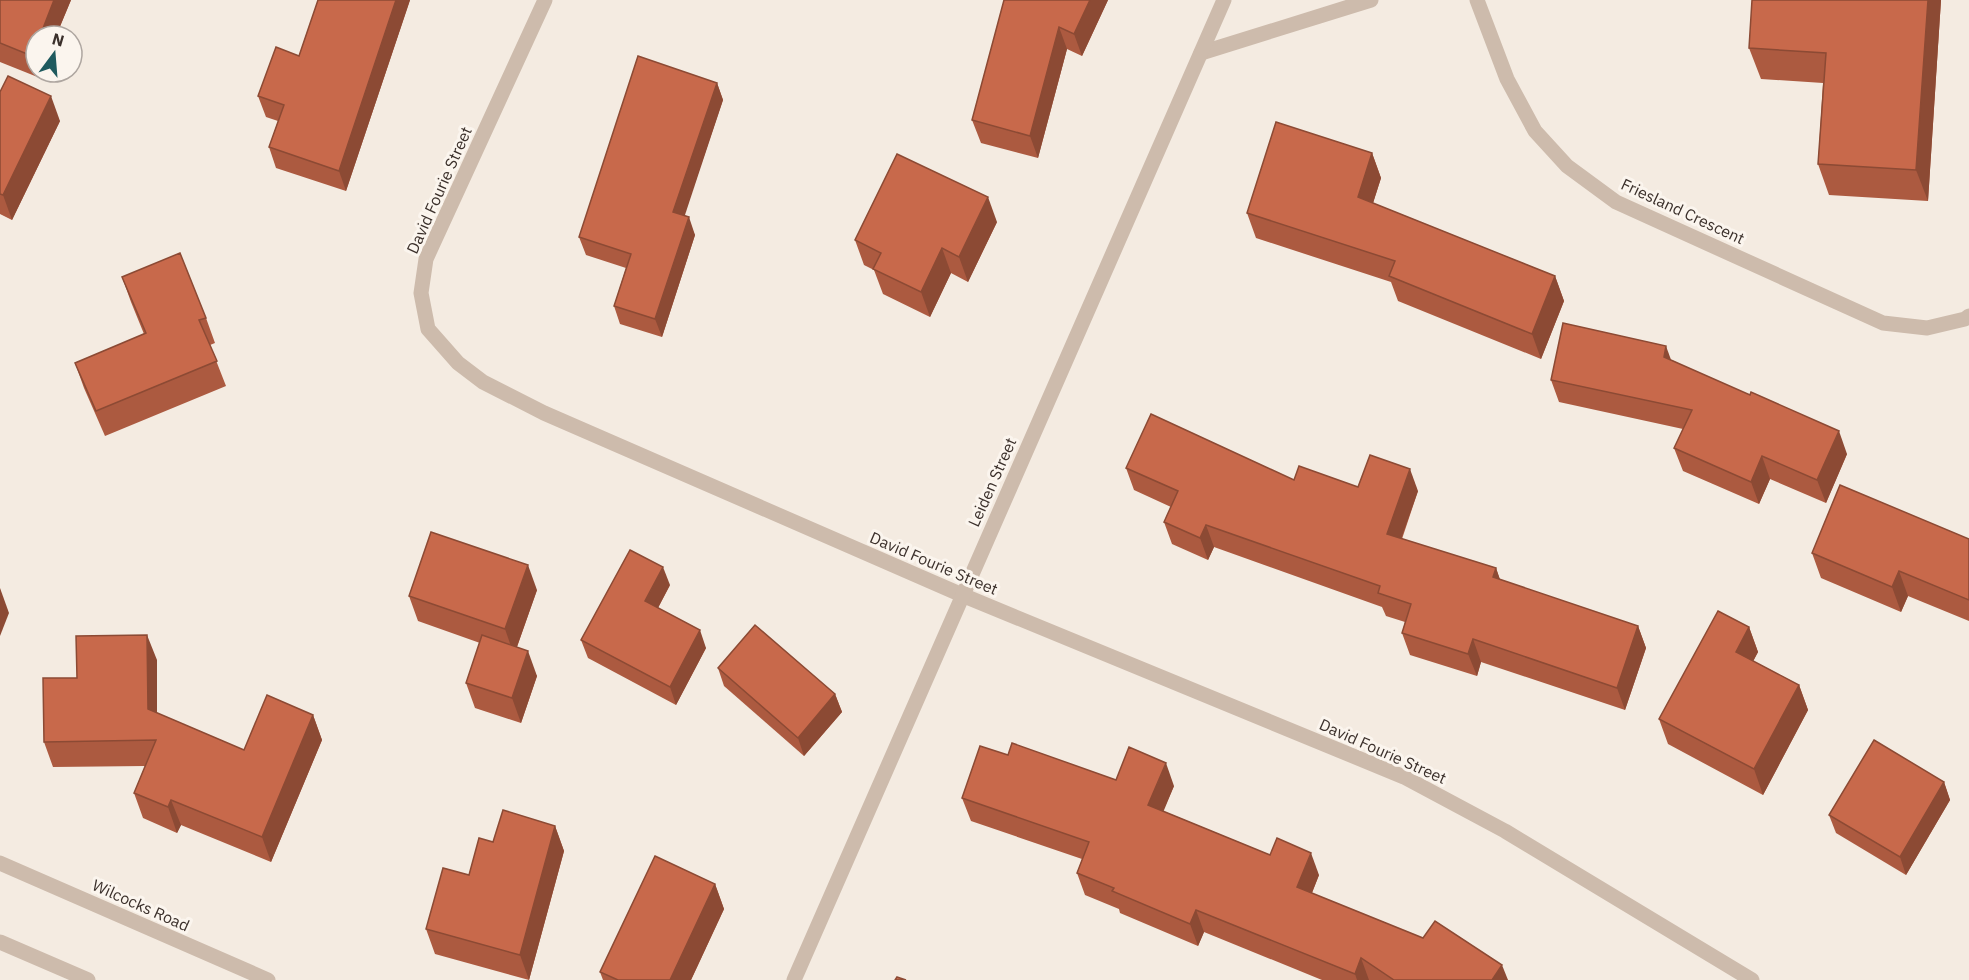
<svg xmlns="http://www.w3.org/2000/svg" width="1969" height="980" font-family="'IBM Plex Sans',sans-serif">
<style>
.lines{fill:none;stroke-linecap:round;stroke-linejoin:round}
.minor{stroke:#cdbbac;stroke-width:15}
.tertiary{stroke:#cdbbac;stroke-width:15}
.wall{fill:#ac5a40}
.shaded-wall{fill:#8c4a34}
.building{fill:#c8694b;stroke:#8c4a34;stroke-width:1.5}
.labels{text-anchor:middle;stroke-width:6;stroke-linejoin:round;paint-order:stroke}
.street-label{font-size:16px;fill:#3b302b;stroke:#fbf5ee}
</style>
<rect width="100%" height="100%" fill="#f4ebe1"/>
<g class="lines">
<g class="minor">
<polyline points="545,0 426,259 421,293 428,329 458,363 483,382 544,413 962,595 1404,777 1505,831 1752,980"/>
<polyline points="1477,0 1507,79 1535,131 1567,166 1616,202 1883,323 1927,328 1965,319 1969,316"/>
<polyline points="1201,53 1371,0"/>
<polyline points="794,980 1224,0"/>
</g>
<g class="tertiary">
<polyline points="0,863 268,980"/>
<polyline points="0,942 88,980"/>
</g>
</g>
<g class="wall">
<polygon points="0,0 71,0 56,36 36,36 36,72 42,72 40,78 0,62"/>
<polygon points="318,0 410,0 346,191 276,168 269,147 278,121 266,117 258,96 299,56"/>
<polygon points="1004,0 1108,0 1082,56 1067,49 1038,158 981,143 972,120"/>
<polygon points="1941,0 1928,201 1829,195 1818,164 1823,83 1761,79 1749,48"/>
<polygon points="717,83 723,100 684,215 695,235 662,337 620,324 614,306 626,268 586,255 579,237"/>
<polygon points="0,92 60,121 12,220 0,214"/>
<polygon points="1372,153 1381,178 1373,203 1555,276 1564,301 1541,359 1398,301 1391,282 1256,238 1247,213"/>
<polygon points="997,222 968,282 951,273 930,317 883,294 874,270 864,265 855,240"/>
<polygon points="122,277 206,318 215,343 210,345 226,386 105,436 84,388 75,363 144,334 131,302"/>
<polygon points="1672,360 1847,454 1826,503 1770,479 1759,504 1683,471 1674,448 1683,429 1559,402 1551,380"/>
<polygon points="1126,468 1294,480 1358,487 1418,491 1402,539 1496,568 1500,580 1638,626 1646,648 1625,710 1481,662 1477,676 1410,655 1402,633 1405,622 1386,616 1382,607 1214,547 1208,560 1172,544 1164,522 1171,507 1134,490"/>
<polygon points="1969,539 1969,621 1908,596 1901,612 1821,578 1812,553"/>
<polygon points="670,585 658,608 706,648 676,705 588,658 581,640"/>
<polygon points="537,590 517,647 537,676 521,723 475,708 466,683 480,643 418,621 409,596"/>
<polygon points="1749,627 1758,652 1753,661 1799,685 1808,710 1763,795 1668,744 1659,719"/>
<polygon points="157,660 157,713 244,750 313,715 322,740 271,862 181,825 177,833 143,818 134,793 145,766 53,767 44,742 77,678"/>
<polygon points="718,668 835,694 842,712 804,756 724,686"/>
<polygon points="1008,755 1116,780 1174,786 1163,811 1319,875 1312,893 1508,980 1322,980 1204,932 1198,946 1120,913 1119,909 1085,895 1077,873 1082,859 971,821 962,798"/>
<polygon points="1944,782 1950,800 1906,875 1836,833 1829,815"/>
<polygon points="555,826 564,851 529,980 435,954 426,929 469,875 493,842"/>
<polygon points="715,884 724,909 691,980 603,980 600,972"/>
</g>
<g class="shaded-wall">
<polygon points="54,0 71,0 56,36 40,36"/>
<polygon points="396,0 410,0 346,191 339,171"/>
<polygon points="1090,0 1108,0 1082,56 1074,34"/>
<polygon points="1928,0 1941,0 1928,201 1916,170"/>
<polygon points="1059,27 1067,49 1038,158 1030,136"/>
<polygon points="36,45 36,67 32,56"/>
<polygon points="38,72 42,72 40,78"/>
<polygon points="717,83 723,100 680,230 673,212"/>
<polygon points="51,96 60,121 12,220 3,195"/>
<polygon points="1372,153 1381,178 1367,222 1358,197"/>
<polygon points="988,197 997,222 968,282 959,257"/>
<polygon points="689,217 695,235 662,337 655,319"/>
<polygon points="942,248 951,273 930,317 921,292"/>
<polygon points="1555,276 1564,301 1541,359 1532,334"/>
<polygon points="1666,346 1674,368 1664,357"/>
<polygon points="1839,431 1847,454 1826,503 1817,480"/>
<polygon points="1762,456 1770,479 1759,504 1751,482"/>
<polygon points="1410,469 1418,491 1395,556 1387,534"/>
<polygon points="1206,525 1214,547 1208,560 1200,538"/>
<polygon points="528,565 537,590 514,655 505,629"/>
<polygon points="663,567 670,585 652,619 645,601"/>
<polygon points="1496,568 1504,591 1493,577"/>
<polygon points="1899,571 1908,596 1901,612 1892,587"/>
<polygon points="0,588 9,613 0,636"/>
<polygon points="1638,626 1646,648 1625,710 1617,688"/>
<polygon points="1749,627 1758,652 1745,677 1736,652"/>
<polygon points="700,630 706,648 676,705 670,687"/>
<polygon points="147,635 157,660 157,735 148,709"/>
<polygon points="1473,639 1481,662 1477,676 1468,654"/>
<polygon points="528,651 537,676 521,723 512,698"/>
<polygon points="1799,685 1808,710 1763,795 1754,769"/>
<polygon points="835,694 842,712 804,756 798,738"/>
<polygon points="313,715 322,740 271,862 262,837"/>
<polygon points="1166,763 1174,786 1157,827 1148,805"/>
<polygon points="1944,782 1950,800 1906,875 1900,857"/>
<polygon points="171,800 181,825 177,833 168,807"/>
<polygon points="555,826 564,851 529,980 520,955"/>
<polygon points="1311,853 1319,875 1305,910 1297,887"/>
<polygon points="715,884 724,909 691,980 670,980"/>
<polygon points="1196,910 1204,932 1198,946 1190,924"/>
<polygon points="1361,958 1369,980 1357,980 1355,974"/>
<polygon points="1502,965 1508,980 1492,980"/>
</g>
<g class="building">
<polygon points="0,0 54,0 40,36 36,36 36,45 32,56 0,43"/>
<polygon points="318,0 396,0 339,171 269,147 284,105 258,96 276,47 299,56"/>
<polygon points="1004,0 1090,0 1074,34 1059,27 1030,136 972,120"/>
<polygon points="1752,0 1928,0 1916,170 1818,164 1826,53 1749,48"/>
<polygon points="638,56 717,83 673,212 689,217 655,319 614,306 631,254 579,237"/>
<polygon points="8,76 51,96 3,195 0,194 0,92"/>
<polygon points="1276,122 1372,153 1358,197 1555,276 1532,334 1389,276 1395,261 1247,213"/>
<polygon points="897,154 988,197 959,257 942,248 921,292 873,269 881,253 855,240"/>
<polygon points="180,253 206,318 199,320 217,361 96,411 75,363 146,333 122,277"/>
<polygon points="1563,323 1666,346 1664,357 1750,395 1751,392 1839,431 1817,480 1762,456 1751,482 1674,448 1692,410 1551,380"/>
<polygon points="1151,414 1294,480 1299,466 1358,487 1370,455 1410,469 1387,534 1496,568 1493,577 1638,626 1617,688 1473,639 1468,654 1402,633 1411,604 1378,593 1380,586 1206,525 1200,538 1164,522 1178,491 1126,468"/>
<polygon points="1840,485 1969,539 1969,600 1899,571 1892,587 1812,553"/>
<polygon points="431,532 528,565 505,629 409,596"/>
<polygon points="630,550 663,567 645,601 700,630 670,687 581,640"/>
<polygon points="1718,611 1749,627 1736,652 1799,685 1754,769 1659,719"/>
<polygon points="755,625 835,694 798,738 718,668"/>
<polygon points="147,635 148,709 244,750 267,695 313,715 262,837 171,800 168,807 134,793 156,740 44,742 43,678 77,678 76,636"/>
<polygon points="482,635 528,651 512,698 466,683"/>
<polygon points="1874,740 1944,782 1900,857 1829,815"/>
<polygon points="1012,743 1116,780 1129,747 1166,763 1148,805 1270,855 1277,838 1311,853 1297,887 1423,938 1435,921 1502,965 1492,980 1394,980 1361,958 1355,974 1196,910 1190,924 1112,891 1114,888 1077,873 1089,842 962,798 980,746 1008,755"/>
<polygon points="503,810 555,826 520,955 426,929 443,868 469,875 479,838 493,842"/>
<polygon points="655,856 715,884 670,980 618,980 600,972"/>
<polygon points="897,977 906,980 895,980"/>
</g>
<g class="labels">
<g class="street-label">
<text transform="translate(439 190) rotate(-66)" y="6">David Fourie Street</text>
<text transform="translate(1683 211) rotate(25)" y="6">Friesland Crescent</text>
<text transform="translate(992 482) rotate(-66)" y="6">Leiden Street</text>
<text transform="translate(934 563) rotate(23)" y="6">David Fourie Street</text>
<text transform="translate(1383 751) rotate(24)" y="6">David Fourie Street</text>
<text transform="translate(141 905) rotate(24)" y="6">Wilcocks Road</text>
</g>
</g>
<g transform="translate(54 54) rotate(16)"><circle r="28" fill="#fbf5ee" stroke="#aea6a0" stroke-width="1.5"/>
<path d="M0-4.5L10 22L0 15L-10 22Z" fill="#1f5a5e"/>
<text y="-9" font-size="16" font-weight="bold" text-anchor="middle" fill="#3b302b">N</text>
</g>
</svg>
